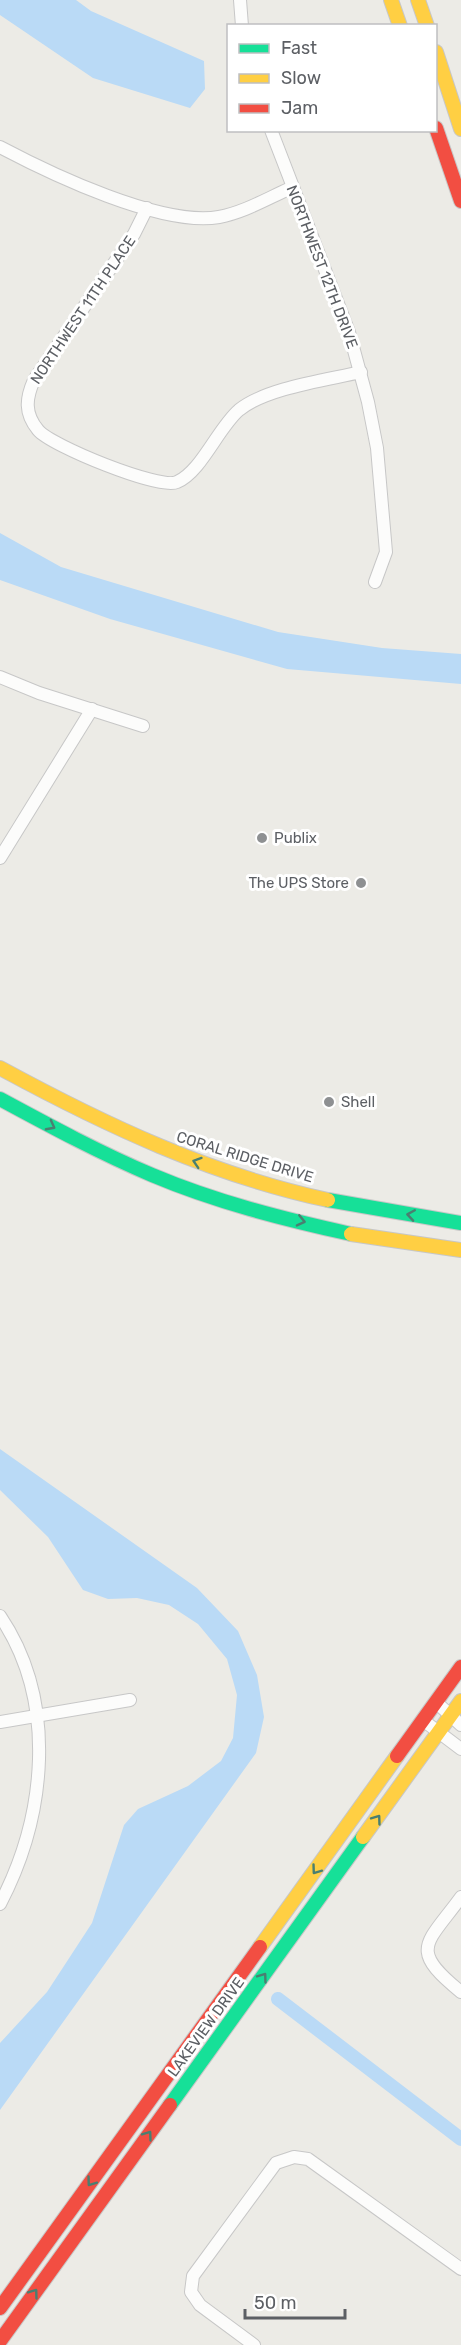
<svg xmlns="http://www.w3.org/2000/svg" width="461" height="2345" font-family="Rubik,sans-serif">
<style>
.water{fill:#badaf6}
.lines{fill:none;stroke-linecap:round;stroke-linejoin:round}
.canal{stroke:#badaf6;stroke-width:14}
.street-casing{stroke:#c7c7c7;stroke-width:14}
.fast-casing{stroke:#c7c7c7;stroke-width:16}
.slow-casing{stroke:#c7c7c7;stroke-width:16}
.jam-casing{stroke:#c7c7c7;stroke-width:16}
.street{stroke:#fcfcfb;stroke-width:12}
.fast{stroke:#16e098;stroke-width:14}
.slow{stroke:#ffcf43;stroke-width:14}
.jam{stroke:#f24e42;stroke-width:14}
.oneway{stroke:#4a7f71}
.poi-dot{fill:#8e9092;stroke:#fff;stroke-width:2}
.labels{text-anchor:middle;stroke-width:6;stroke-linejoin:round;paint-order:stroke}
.street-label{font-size:15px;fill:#5c5f64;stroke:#fff}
.poi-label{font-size:15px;fill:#5c5f64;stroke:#fff;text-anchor:start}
</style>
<rect width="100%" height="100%" fill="#ecebe6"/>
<g class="water">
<polygon points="0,0 76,0 91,11 204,61 205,89 190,108 93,78 0,15"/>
<polygon points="0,533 61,567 278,632 382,648 461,654 461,684 287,669 110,619 0,580"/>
<polygon points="0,1449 197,1588 238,1631 257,1675 264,1717 256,1753 0,2110 0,2043 47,1992 92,1923 124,1825 138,1809 188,1786 221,1761 233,1738 237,1695 227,1659 198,1624 169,1605 137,1598 108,1599 83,1590 48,1537 0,1490"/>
</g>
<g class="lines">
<polyline class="canal" points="278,1999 461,2139"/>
<defs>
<g id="street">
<polyline points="240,0 242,26"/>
<polyline points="271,130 349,332 368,402 377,448 386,552 375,582"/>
<path d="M0,147C51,174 162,227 219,217C245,212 268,198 291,188"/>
<path d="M147,208L134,234L34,380C26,398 24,413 38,430C51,446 160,490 177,482C201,472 218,428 239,410C266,388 327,380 361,372"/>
<polyline points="0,677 39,693 143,726"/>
<polyline points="0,858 92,709"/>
<path d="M0,1616C58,1702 46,1816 0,1904"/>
<polyline points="437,1703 461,1725"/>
<polyline points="424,1721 461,1749"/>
<polyline points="0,1722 130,1700"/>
<path d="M461,1897C426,1945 408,1949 461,1992"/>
<polyline points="254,2345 200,2305 191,2292 193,2276 276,2163 294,2157 308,2159 461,2269"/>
</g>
<g id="fast">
<path d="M0,1099C50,1126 100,1153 152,1175C216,1202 283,1219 351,1234"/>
<polyline points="328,1200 461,1223"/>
<polyline points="170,2105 363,1837"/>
</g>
<g id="slow">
<polyline points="391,0 400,26"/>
<polyline points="418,0 427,26"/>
<polyline points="436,52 461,129"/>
<path d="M0,1068C105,1125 211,1175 328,1200"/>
<polyline points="351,1234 461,1250"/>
<polyline points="363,1837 461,1701"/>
<polyline points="260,1947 397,1756"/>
</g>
<g id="jam">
<polyline points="436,128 461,201"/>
<polyline points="397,1756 461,1667"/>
<polyline points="0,2308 260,1947"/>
<polyline points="0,2341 170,2105"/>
</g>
</defs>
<use href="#street" class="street-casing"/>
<use href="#fast" class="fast-casing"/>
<use href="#slow" class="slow-casing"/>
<use href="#jam" class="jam-casing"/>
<use href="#street" class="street"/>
<use href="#fast" class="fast"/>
<use href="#slow" class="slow"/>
<use href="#jam" class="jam"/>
</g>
<defs><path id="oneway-chevron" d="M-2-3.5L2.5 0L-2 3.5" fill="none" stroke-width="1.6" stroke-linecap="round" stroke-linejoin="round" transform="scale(1.5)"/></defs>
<g class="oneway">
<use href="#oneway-chevron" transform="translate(51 1126) rotate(28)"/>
<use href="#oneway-chevron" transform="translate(197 1162) rotate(-162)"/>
<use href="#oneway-chevron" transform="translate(411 1215) rotate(-171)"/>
<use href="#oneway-chevron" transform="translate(301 1221) rotate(13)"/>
<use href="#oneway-chevron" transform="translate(377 1819) rotate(-54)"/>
<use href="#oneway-chevron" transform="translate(316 1870) rotate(126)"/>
<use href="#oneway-chevron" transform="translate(263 1977) rotate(-54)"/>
<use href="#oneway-chevron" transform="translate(148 2135) rotate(-54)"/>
<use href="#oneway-chevron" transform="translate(91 2182) rotate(126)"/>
<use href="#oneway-chevron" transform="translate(34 2293) rotate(-54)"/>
</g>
<g class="poi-dot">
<circle cx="262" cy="838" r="6"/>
<circle cx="361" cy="883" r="6"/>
<circle cx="329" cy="1102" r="6"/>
</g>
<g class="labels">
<g class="street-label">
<text transform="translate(322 267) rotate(69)" y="5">NORTHWEST 12TH DRIVE</text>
<text transform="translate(83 310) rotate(-56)" y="5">NORTHWEST 11TH PLACE</text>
<text transform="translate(245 1157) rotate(17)" y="5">CORAL RIDGE DRIVE</text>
<text transform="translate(206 2027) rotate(-54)" y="5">LAKEVIEW DRIVE</text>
</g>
<g class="poi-label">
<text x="274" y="843">Publix</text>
<text x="349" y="888" text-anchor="end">The UPS Store</text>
<text x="341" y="1107">Shell</text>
</g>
</g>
<rect x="227" y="24" width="210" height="108" fill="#ffffff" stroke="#bebfc1" stroke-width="1.5"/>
<rect x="239" y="44" width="30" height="9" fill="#16e098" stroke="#bebfc1" stroke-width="1.5"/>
<text x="281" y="54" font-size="18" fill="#5c5f64">Fast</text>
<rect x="239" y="74" width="30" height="9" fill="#ffcf43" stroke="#bebfc1" stroke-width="1.5"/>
<text x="281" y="84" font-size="18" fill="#5c5f64">Slow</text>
<rect x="239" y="104" width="30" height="9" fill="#f24e42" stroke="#bebfc1" stroke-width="1.5"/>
<text x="281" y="114" font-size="18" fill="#5c5f64">Jam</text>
<path d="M245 2309v9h100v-9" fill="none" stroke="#5c5f64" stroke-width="3"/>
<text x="254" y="2309" font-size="18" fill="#5c5f64" stroke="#ffffff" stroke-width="4.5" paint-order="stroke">50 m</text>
</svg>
